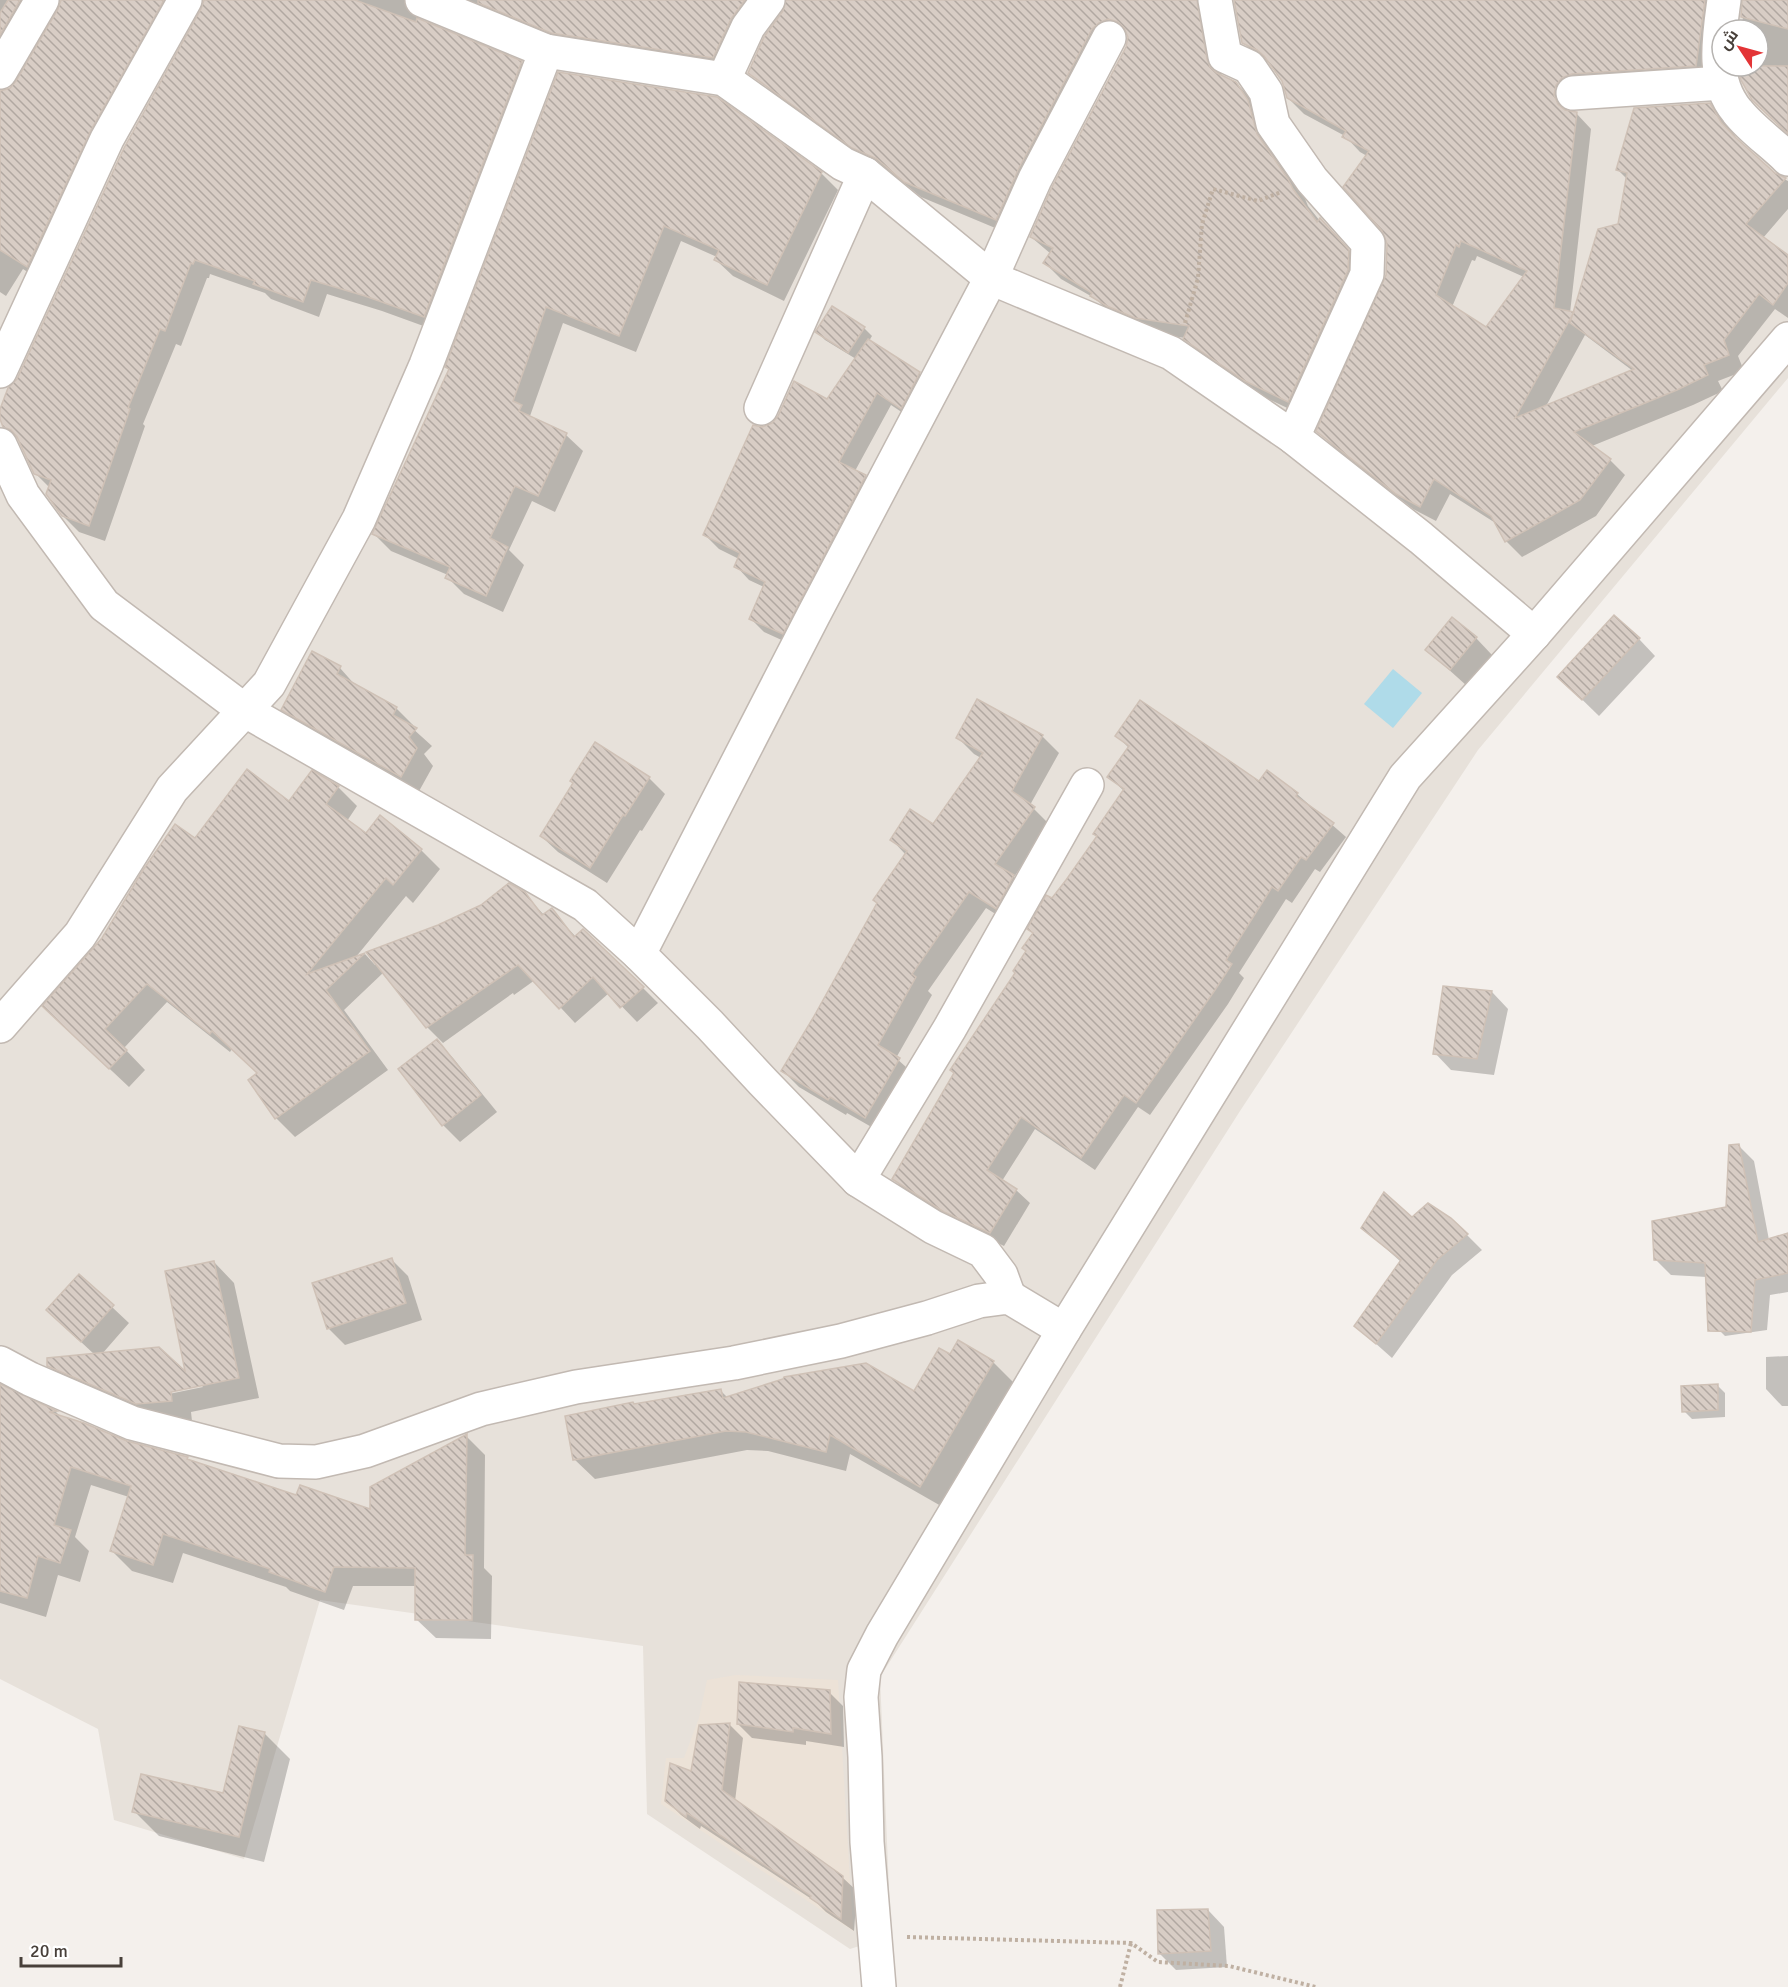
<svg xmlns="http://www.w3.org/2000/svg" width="1788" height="1987" font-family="Signika,Cairo,sans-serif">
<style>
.residential{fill:#e7e1da;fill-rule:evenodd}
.education{fill:#ece2d7}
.water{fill:#afdbe9}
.shadow{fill:#0003;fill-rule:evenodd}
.building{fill:url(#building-back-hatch);stroke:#cfc1b6;stroke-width:1.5;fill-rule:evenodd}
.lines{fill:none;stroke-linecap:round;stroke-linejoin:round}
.minor-casing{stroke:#c2b9b2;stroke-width:36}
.path{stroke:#bfb0a2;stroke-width:4;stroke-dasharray:3 3;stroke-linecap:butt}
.minor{stroke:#fff;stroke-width:33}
</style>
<defs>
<pattern id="building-back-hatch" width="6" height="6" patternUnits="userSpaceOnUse" patternTransform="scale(1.5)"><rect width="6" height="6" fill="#d8cdc5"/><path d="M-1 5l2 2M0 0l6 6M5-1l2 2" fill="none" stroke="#b1a8a1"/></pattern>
</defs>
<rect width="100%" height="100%" fill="#f4f0ec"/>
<path class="residential" d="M0,0H1788V378L1478,750L1240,1111L880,1677L891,1936L850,1949L647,1814L643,1646L320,1600L244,1859L114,1820L98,1729L0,1679ZM1722,30H1758V66H1722Z"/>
<polygon class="education" points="736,1675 838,1680 853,1931 661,1804 666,1758 684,1758 699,1718 707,1680"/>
<polygon class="water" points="1393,669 1422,693 1393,728 1364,704"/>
<g class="shadow">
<polygon points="0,0 47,0 0,76"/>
<polygon points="62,0 190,0 43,282 23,269 6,296 0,292 0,92 11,89 17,83 60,10"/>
<polygon points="205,0 427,0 419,9 419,21 521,63 537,78 440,332 382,311 327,294 319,317 271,299 265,293 210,274 209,278 207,278 181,346 176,344 143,424 145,426 105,541 79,532 63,516 50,488 35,473 21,442 5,426 0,413 203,10"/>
<polygon points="452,0 773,0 728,73 568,48"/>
<polygon points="821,0 1221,0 1211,20 1222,77 1236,83 1252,99 1272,151 1304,196 1308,206 1320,221 1321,220 1336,235 1364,267 1304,416 1262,396 1201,354 1185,338 1152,333 1108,311 1096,299 1061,279 1045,263 1051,254 1031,237 1127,47 1129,35 1124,34 1012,235 921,197 894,175 870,163 775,95 760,80"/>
<path d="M1236,0H1730L1716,81L1571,101L1569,112L1576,113L1591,129L1570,313H1573L1620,225L1627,179L1617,169L1709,104L1725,120L1737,139L1774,174L1788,181V209L1763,238L1788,256V318L1775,309L1738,356L1744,371L1718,381L1723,391L1693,405L1592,446L1610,460L1625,475L1596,516L1522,557L1506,541L1497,524L1450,494L1436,521L1413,509L1334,447L1318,431L1387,275L1388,243L1367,156L1360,152L1345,136L1304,114L1288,98L1283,81L1271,64L1259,58L1243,42ZM1477,256L1524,277L1487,329L1452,307L1472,260L1475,261ZM1585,335L1633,371L1545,408Z"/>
<polygon points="1744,0 1788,0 1788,133 1741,66 1758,66 1758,30 1742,30"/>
<polygon points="559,74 821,173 838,190 784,301 733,276 716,260 717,257 681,241 636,352 563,323 530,416 535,420 566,435 583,451 555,512 532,501 509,550 524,565 503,612 464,594 447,577 448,575 391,551 374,534 450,370"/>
<polygon points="864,328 872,336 869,341 919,373 933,387 915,421 891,405 855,471 865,476 879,490 797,647 764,632 750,618 764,587 749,580 736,566 739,559 719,549 705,535 763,428 828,401 856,359 825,340 817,332"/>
<polygon points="1476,638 1492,655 1467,686 1427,650"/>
<polygon points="1639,639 1655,656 1599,716 1559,677"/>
<polygon points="340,668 356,686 396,708 413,725 411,727 432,746 424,754 433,766 418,793 300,726 283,709"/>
<polygon points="1042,736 1059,753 1030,805 1050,825 1014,877 1030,893 1013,925 986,908 928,991 932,995 896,1058 916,1076 882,1133 847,1113 846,1115 799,1087 783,1071 906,855 892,840 934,826 981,758 974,754 958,738"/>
<polygon points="1117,736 1297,794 1346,837 1320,872 1315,869 1292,903 1286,899 1239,973 1244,978 1228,1004 1150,1115 1138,1107 1095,1170 1035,1129 1002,1181 1016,1190 1030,1203 1004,1246 959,1224 907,1192 893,1179 1017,973 1034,934 1052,900 1099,837 1124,791 1109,777 1129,748"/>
<polygon points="649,778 665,794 642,831 640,830 607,883 558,852 541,836"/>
<polygon points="338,787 357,806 347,821 366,835 421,850 440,869 413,903 406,896 355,958 365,954 375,965 524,893 544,915 551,910 576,937 643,988 658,1003 637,1022 609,993 575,1023 535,980 514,995 513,993 443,1043 427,1027 384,972 344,1010 388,1070 295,1137 276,1118 259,1074 232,1049 230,1052 167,1002 124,1048 145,1070 129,1087 63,1025 195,840 289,803"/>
<polygon points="1492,992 1508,1009 1494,1075 1451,1070 1435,1053"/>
<polygon points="437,1041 453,1058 497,1112 460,1142 443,1125 400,1070"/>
<polygon points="1739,1146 1754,1161 1769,1240 1788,1236 1788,1292 1770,1295 1767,1330 1725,1336 1709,1320 1707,1277 1671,1275 1655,1259 1727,1209"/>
<polygon points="1412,1219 1467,1235 1482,1250 1452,1275 1392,1358 1356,1326 1401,1262 1363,1228"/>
<polygon points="391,1259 408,1276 422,1320 345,1345 328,1328"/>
<path d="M214,1262L234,1283L259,1398L191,1412L192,1421L157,1424L69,1386L48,1365L95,1355L65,1327L79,1276L129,1323L102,1354L188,1375ZM201,1385L203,1387L164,1395V1392Z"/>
<polygon points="951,1356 993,1362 1013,1382 941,1506 850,1454 846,1471 768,1451 747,1450 595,1479 574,1459 635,1406 721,1391 728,1398 915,1393"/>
<polygon points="1788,1356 1788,1406 1782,1406 1766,1389 1766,1357"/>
<polygon points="1717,1385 1725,1393 1725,1417 1692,1419 1684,1411"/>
<polygon points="0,1386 56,1412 61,1417 124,1442 187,1458 191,1462 297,1497 371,1511 466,1436 485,1455 484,1568 492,1576 491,1639 436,1638 416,1619 417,1586 353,1586 344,1610 290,1591 286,1587 183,1553 173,1583 132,1571 112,1551 129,1497 91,1485 75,1537 89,1551 80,1582 58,1575 46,1617 0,1603"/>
<polygon points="829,1692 843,1706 844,1747 806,1741 806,1745 752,1738 738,1724"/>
<polygon points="730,1725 743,1738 735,1801 842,1877 857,1891 854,1931 826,1912 816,1902 701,1826 700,1829 681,1815 667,1801 692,1774"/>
<polygon points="264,1733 290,1759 264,1862 159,1836 134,1811 224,1795"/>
<polygon points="1208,1910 1224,1927 1227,1967 1176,1970 1159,1953"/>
</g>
<g class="building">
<polygon points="8,0 20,0 0,35 0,13"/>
<polygon points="61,0 164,0 91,130 27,267 0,250 0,91 10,88 16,81 58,9"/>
<polygon points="204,0 355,0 416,22 417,18 522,61 424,317 365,296 311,280 303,302 253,284 255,281 195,260 193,264 191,263 165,331 160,329 128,408 130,409 89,526 62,516 46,494 51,480 34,474 17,437 11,430 3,427 0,419 0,409 8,388 17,379 124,148 201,9"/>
<polygon points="478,0 745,0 731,19 713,58 551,33 478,3"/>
<polygon points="786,0 1197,0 1207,59 1210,67 1217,73 1236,82 1248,100 1257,134 1288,179 1293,189 1317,222 1320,218 1349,250 1348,270 1288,402 1245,381 1183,339 1189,326 1135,318 1107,306 1090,296 1092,293 1043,263 1053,248 1030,237 1052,187 1126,47 1128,37 1124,28 1118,22 1108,19 1099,23 1092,29 1018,170 996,220 904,182 877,159 852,148 748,73 764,37 783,11"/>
<path d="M1234,0H1705L1696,66L1572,74L1562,78L1556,85L1554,95L1558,104L1565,110L1577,112L1554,308L1574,312L1515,418L1634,369L1570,323L1598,229L1618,224L1627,173L1616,170L1634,108L1710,103L1721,122L1735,137L1775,173L1786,178L1746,224L1788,255V283L1773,305L1759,294L1724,340L1729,355L1704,365L1708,375L1677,390L1574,432L1611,459L1580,500L1505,542L1491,516L1434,479L1420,507L1396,494L1316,431L1386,275L1387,244L1382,231L1343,187L1369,151L1342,137L1346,131L1287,98L1282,81L1264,56L1257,50L1242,43ZM1461,241L1527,271L1486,327L1436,295L1456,245L1459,247Z"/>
<polygon points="1742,0 1788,0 1788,29 1741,17"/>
<polygon points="1738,66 1788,66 1788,134 1752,100 1741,80"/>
<polygon points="558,72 717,97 822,172 767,285 714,260 719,250 664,226 619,336 546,307 513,401 522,405 519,411 567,433 538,496 515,486 490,538 508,547 486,596 445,578 450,567 372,534 449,369 445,367"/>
<polygon points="832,306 865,327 848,353 815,332"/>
<polygon points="868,339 920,372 901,409 877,393 839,462 866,475 783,634 749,619 765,582 734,567 740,553 703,535 753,425 762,427 772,423 778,416 794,381 827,399"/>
<polygon points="1614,615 1640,638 1582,700 1557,677"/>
<polygon points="1452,617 1477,637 1450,670 1425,650"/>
<polygon points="312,651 341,666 337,674 397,707 393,715 417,728 409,737 417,748 401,777 281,710"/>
<polygon points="977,699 1043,735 1012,791 1035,807 995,864 1014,875 996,909 969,892 912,974 916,977 878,1045 900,1058 865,1118 830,1097 828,1100 781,1071 813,1018 877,903 873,900 907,851 890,840 910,809 933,824 983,753 956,738"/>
<polygon points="1140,700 1259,781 1267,770 1298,793 1296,796 1334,823 1306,860 1301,857 1278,891 1272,887 1226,960 1232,964 1215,990 1136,1103 1124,1095 1081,1158 1021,1117 987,1170 1017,1189 990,1233 944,1212 892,1179 954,1073 950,1070 1015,973 1013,971 1026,951 1022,948 1033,933 1027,929 1046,895 1052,898 1066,880 1097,836 1093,834 1124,789 1107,777 1129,746 1115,736"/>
<polygon points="595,742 650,777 625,816 623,815 590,868 540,836 573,783 570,781"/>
<polygon points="247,769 289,801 312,770 339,786 326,804 366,833 380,815 422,849 393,885 386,878 307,974 365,953 326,990 370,1051 275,1119 248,1080 257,1073 212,1031 210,1034 147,984 105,1029 127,1050 109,1069 42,1006 102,938 143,870 175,824 195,838"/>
<polygon points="509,883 525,892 542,915 552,908 574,937 583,929 644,987 620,1008 593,977 559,1009 518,965 426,1028 366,952 438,925 481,905"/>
<polygon points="1443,986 1492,991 1477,1059 1433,1054"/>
<polygon points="437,1039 481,1095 442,1126 398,1069"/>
<polygon points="1739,1144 1758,1242 1788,1233 1788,1273 1755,1280 1751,1332 1708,1331 1705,1263 1654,1260 1652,1221 1726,1207 1729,1145"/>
<polygon points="1384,1192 1412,1217 1428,1203 1451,1218 1468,1234 1437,1260 1376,1344 1354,1326 1401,1260 1361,1228"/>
<polygon points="392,1258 406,1303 327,1329 312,1283"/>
<polygon points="214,1261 239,1378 171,1392 172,1401 136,1404 47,1366 47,1358 159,1347 185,1371 165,1271"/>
<polygon points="79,1274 114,1305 81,1342 46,1310"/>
<polygon points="958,1340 994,1361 920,1487 830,1435 826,1452 746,1432 726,1431 573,1460 565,1416 633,1402 634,1404 721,1389 723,1398 783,1379 784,1377 866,1363 914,1391 939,1348 950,1354"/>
<polygon points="0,1384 57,1411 49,1412 84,1423 127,1441 188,1457 187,1459 296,1495 300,1485 370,1509 370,1487 467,1434 465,1555 473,1555 472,1620 415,1620 415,1568 334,1567 325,1592 269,1572 270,1569 163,1534 153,1565 110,1551 131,1486 71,1467 54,1525 71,1530 60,1563 38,1556 27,1598 0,1591"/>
<polygon points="1718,1384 1718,1410 1682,1412 1681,1386"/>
<polygon points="739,1682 830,1690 831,1734 793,1728 793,1732 737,1724"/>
<polygon points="730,1723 722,1790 843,1876 841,1919 810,1898 811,1896 687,1813 686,1817 665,1801 670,1763 691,1771 699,1725"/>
<polygon points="239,1726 265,1732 239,1837 132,1812 141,1774 223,1793"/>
<polygon points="1208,1909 1211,1951 1158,1954 1157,1910"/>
</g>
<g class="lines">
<defs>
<g id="minor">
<polyline points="1215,0 1225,56 1249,67 1266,92 1273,124 1312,180 1368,243 1367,274 1293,437"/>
<path d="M1724,0C1719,37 1711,80 1737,111C1751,129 1772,143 1788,159"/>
<polyline points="546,51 724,79 843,164 865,174 991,278 1171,353 1293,437 1421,538 1534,634"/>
<polyline points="0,72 42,0"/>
<polyline points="724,79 748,27 768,0"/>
<polyline points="1573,93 1722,83"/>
<polyline points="0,371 107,139 185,0"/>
<polyline points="761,408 865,174"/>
<polyline points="0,445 23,495 104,605 244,710 585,905 639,954 710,1025 763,1082 858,1180 933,1227 983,1251 1001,1275 1009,1297"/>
<polyline points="639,954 813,616 991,278 1035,179 1109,38"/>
<polyline points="0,1026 80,935 172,789 269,684 359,519 426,365 546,51 422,0"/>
<polyline points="858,1180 950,1028 1087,785"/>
<polyline points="0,1363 30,1379 132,1423 279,1461 316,1462 365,1451 481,1409 576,1387 734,1363 841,1341 927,1318 979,1301 1009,1297 1064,1330"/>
<polyline points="879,1987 867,1842 865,1757 861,1697 864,1670 882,1635 1064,1330 1405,777 1534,634 1788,339"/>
</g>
</defs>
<use href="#minor" class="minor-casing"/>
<g class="path">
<polyline points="1185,323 1198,278 1202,224 1213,189 1258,201 1281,192"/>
<polyline points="907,1937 1131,1943 1158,1962 1229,1966 1316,1987"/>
<polyline points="1120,1987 1131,1943"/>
</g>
<use href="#minor" class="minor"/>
</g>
<g transform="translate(1740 48) rotate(306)"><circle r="28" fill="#ffffff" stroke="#b6b3b0" stroke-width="1.5"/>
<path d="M0-4.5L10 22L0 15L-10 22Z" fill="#e33436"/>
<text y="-9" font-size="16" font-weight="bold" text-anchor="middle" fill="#48403a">ش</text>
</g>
<path d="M21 1957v9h100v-9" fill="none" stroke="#48403a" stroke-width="3"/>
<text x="30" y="1957" font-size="18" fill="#48403a" stroke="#ffffff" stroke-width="4.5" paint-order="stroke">20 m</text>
</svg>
